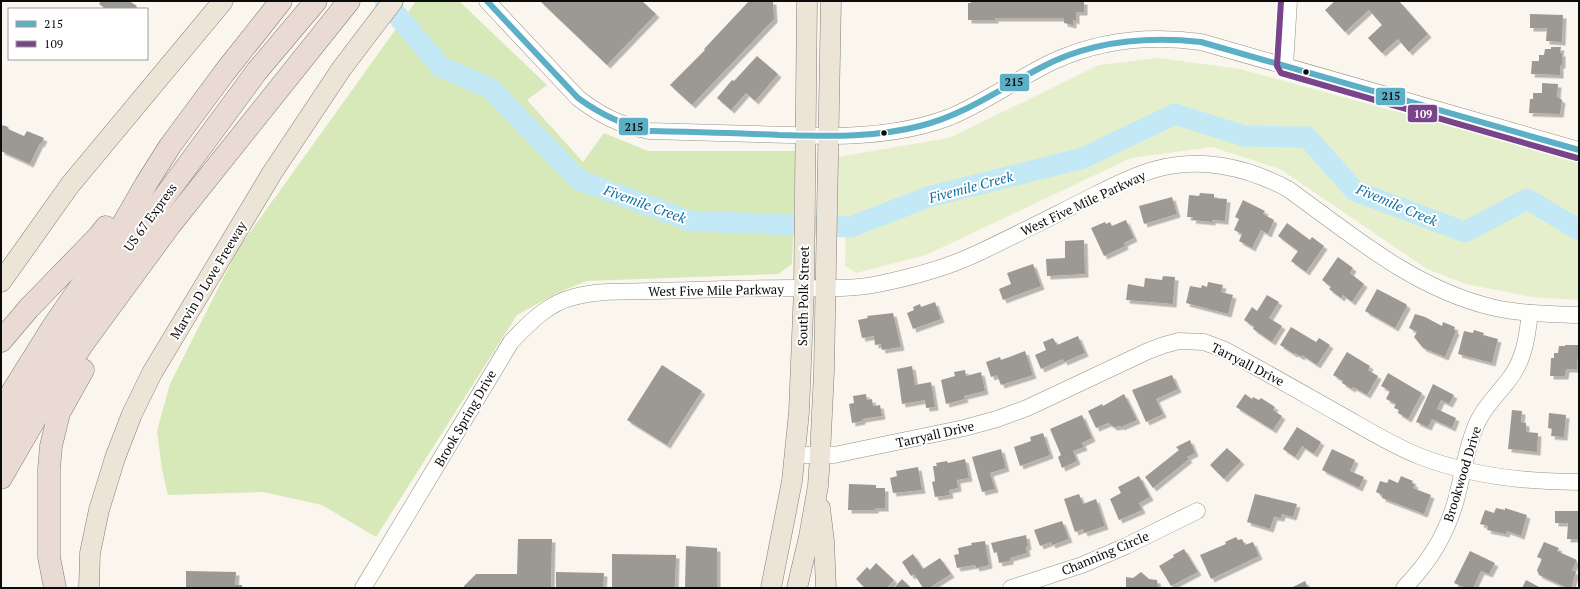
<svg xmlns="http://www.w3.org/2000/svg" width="1580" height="589" font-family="'PT Serif',serif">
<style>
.green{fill:#e6efcc}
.forest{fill:#d7e8b9}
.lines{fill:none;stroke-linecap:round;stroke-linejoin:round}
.river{stroke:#c2e9f5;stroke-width:21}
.building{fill:#9c9894;filter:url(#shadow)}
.minor-casing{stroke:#93918d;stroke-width:17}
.major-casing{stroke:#807e7a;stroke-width:21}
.highway-casing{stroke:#807e7a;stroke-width:23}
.minor{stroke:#fefefc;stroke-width:16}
.major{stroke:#ece4d6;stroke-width:20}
.highway{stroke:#e9dbd3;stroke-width:22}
.bus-1-casing{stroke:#fff;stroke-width:9}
.bus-2-casing{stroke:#fff;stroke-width:9}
.bus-1{stroke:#5dafc6;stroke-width:6}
.bus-2{stroke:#794489;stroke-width:6}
.bus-dot{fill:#0b0b0b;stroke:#fff;stroke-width:1.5}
.labels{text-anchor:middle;stroke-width:4;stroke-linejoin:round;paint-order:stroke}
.street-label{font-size:13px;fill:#0b0b0b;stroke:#fff}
.water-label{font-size:14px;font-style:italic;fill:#1070a1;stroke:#fff}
.line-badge{stroke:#fff;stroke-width:1.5}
.badge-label{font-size:11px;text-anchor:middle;font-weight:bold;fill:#fff}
.pale-badge-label{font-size:11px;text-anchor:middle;font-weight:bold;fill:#111}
</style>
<defs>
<filter id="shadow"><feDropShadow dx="3.5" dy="3.5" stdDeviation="0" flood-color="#0004"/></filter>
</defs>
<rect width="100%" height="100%" fill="#faf6ed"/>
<polygon class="green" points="1158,58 1240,69 1579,161 1579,300 1532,297 1466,284 1427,269 1280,169 1212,147 1131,158 926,255 856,273 845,266 846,217 835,222 837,157 949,138 1099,65"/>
<polygon class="forest" points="416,1 459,1 547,85 527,100 583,162 604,133 648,151 796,151 792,264 778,274 586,281 555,294 517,315 376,537 322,505 263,492 168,495 162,469 157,431 170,384 238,249"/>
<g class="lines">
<polyline class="river" points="385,1 441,67 490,88 579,180 690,221 851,227 928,197 1083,158 1175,114 1244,136 1307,137 1355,191 1465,232 1527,199 1579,230"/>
</g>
<g class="building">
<polygon points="101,1 129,1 137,6 134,9 106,9 99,4"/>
<polygon points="540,1 642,1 656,14 607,65"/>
<polygon points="749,1 773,1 774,19 692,105 670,85 705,50 704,49"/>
<polygon points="971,1 1084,1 1084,12 1076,12 1076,21 1073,20 1073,25 1064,23 1064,18 995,18 995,20 968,20 968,3 971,3"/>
<polygon points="1335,1 1399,1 1428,34 1409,52 1398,39 1382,53 1368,38 1382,25 1369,10 1345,32 1325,10"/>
<polygon points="1530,14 1563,15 1562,42 1546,41 1547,28 1530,28"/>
<polygon points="1551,47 1561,47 1560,53 1562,53 1562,65 1560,65 1560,75 1531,74 1532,61 1539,61 1539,55 1544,55 1545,49 1551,49"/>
<polygon points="757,56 778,74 755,101 746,93 731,110 717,98 732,80 734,81"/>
<polygon points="1542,83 1558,84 1557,97 1562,100 1560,114 1529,113 1530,99 1533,99 1533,93 1542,93"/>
<polygon points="1,125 6,126 9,128 8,129 24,136 27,131 44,138 41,144 40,143 30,164 1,151"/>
<polygon points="1200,193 1214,194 1214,198 1227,199 1225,221 1212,220 1212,222 1192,220 1193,217 1187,217 1189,195 1199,196"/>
<polygon points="1172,197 1177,214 1144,224 1139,206"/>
<polygon points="1243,200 1265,211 1263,214 1274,220 1268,234 1261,230 1252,248 1239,241 1242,234 1234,230 1239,219 1235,217"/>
<polygon points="1126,220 1134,238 1124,243 1125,246 1104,256 1091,228 1105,222 1106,224 1110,222 1112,226"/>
<polygon points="1287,223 1310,240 1312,237 1324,246 1306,272 1291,261 1298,251 1278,236"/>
<polygon points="1084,240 1085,274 1047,276 1046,259 1065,258 1065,241"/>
<polygon points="1338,257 1353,268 1350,273 1364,284 1352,302 1343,295 1341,298 1329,289 1331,287 1322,280"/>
<polygon points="1033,264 1041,286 1003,300 999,289 1011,284 1007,273"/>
<polygon points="1163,276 1175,277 1173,304 1126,300 1128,284 1144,287 1145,278 1162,280"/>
<polygon points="1208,282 1223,285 1221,292 1233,295 1228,314 1186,303 1190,286 1201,288 1202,285 1207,287"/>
<polygon points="1377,289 1406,304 1407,306 1395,328 1365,311"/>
<polygon points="1267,295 1279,302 1269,318 1282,326 1272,342 1253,329 1254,327 1244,320 1252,307 1257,311"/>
<polygon points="935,302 941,319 913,329 907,313 914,310 913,307 920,304 921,307"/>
<polygon points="893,313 901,347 882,350 881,344 875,345 874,336 862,338 858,320 868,318 867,316"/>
<polygon points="1415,314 1425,317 1442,326 1443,322 1455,327 1454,330 1456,331 1445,357 1423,348 1414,337 1417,332 1409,328"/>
<polygon points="1291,327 1316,342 1319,338 1330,345 1317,365 1302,355 1301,357 1295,353 1294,354 1280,345"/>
<polygon points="1474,330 1484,333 1483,335 1498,339 1492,363 1458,354 1464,331 1473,333"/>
<polygon points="1078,336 1085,353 1064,362 1063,359 1041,369 1035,355 1046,350 1043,342 1053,338 1057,345"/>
<polygon points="1565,345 1579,345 1579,359 1577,359 1577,369 1566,369 1565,376 1550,376 1551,358 1554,358 1554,353 1558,353 1559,346 1565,346"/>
<polygon points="1025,351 1033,375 1001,385 997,375 991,377 986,362 1000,357 1001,360"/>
<polygon points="1347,352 1370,366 1368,370 1378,376 1367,395 1353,387 1352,389 1342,383 1343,381 1333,375"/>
<polygon points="662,365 702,391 667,445 627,420"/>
<polygon points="912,366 915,385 931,382 935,407 926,408 925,400 902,404 897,369"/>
<polygon points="965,370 966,376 981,372 985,391 964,396 965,399 946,404 941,380 955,376 954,372"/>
<polygon points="1388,373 1422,393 1408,419 1398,413 1399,410 1394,408 1396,404 1386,399 1390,391 1381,386"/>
<polygon points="1172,375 1178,389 1156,399 1163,414 1146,422 1132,390"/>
<polygon points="1433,384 1454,395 1449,404 1441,400 1437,409 1456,418 1452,428 1432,419 1428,427 1416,422"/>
<polygon points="866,394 867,400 872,399 873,406 880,405 882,416 862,419 862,421 852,423 849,404 854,403 853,396"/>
<polygon points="1124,394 1137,420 1121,427 1121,426 1114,427 1108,423 1096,428 1088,411 1102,404 1103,406"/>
<polygon points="1245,394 1252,399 1253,397 1259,400 1261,398 1275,407 1273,410 1282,416 1273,430 1236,407"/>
<polygon points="1512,410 1522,411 1521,422 1526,423 1526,432 1538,433 1537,452 1508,449"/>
<polygon points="1549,413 1566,415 1564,437 1551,436 1552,429 1548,428"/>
<polygon points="1082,415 1092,438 1082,443 1084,447 1073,451 1077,461 1062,468 1058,457 1061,455 1050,429"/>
<polygon points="1297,427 1321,442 1314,454 1302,446 1295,457 1283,449"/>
<polygon points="1043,433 1050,455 1020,466 1014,447 1031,441 1030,437"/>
<polygon points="1190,440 1195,453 1187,457 1189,459 1153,488 1145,477 1179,450 1176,447"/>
<polygon points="1227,448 1241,461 1224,479 1210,465"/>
<polygon points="1001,449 1006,468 990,473 995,489 982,492 972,457"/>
<polygon points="1332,449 1355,460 1350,471 1364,477 1359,488 1322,470"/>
<polygon points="965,459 969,478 957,480 958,488 949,490 950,495 935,497 932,482 935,481 933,466 937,466 936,463 947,461 948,463"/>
<polygon points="918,467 922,490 893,493 890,478 897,476 896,471"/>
<polygon points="1139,476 1150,497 1139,503 1142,510 1119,520 1110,499 1121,493 1118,487"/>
<polygon points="1401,476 1413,481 1412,483 1415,484 1413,488 1431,495 1424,514 1382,498 1382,495 1376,492 1380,481 1387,483 1389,479 1398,483"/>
<polygon points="849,484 876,485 876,488 885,488 885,508 875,508 875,510 848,510"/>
<polygon points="1079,494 1083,504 1096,499 1105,526 1084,533 1083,529 1075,532 1064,499"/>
<polygon points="1255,494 1297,504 1293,517 1282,514 1281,518 1274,517 1270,529 1247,522"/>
<polygon points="1496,508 1505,510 1505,508 1527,515 1521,536 1507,531 1506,534 1487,530 1488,526 1480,524 1485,510 1494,513"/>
<polygon points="1555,511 1579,511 1579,539 1567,539 1568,523 1555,523"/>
<polygon points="1062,521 1069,539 1052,545 1051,542 1040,546 1034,530"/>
<polygon points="1026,535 1028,546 1026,547 1027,553 1010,558 1010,561 999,563 997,552 994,553 991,543"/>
<polygon points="1236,537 1238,540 1242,539 1245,545 1253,542 1259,556 1211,579 1200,555 1226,544 1225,542"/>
<polygon points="518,539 552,539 551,588 464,588 464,586 476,574 517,574"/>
<polygon points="985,541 989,565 976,568 975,565 957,568 954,555 959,554 958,548 972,545 971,543"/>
<polygon points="1544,542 1559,548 1557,551 1577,560 1572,570 1576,572 1571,588 1568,588 1539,575 1537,570 1542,559 1537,557"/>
<polygon points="686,546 717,548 717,588 685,588"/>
<polygon points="1184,549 1198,572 1171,586 1159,566 1174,557 1173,555"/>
<polygon points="1470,551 1495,563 1489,574 1481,571 1473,588 1466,588 1454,583"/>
<polygon points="612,554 676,555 675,588 612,588"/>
<polygon points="913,554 923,569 940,558 951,574 929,588 923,588 914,574 911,576 902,562"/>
<polygon points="876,563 894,580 887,588 865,588 856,579 867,567 870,570"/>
<polygon points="186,571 236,572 235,585 242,585 242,588 186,588"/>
<polygon points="556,572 604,573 603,588 556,588"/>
<polygon points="1141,572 1149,579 1157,580 1158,588 1126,588 1126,577 1133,578"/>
<polygon points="902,579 911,588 894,588"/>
<polygon points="1526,580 1541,588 1522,588"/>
<polygon points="1305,581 1308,588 1294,588 1293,587"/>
</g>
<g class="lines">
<defs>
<g id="minor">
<path d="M487,1L578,98C601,116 620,125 649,131L828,136C869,136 911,132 950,117C986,102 1018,78 1054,61C1100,40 1151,35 1201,42L1579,150"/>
<polyline points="1285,66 1289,1"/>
<path d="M796,455H834L964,428L997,419L1027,408L1148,351L1164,345L1179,341L1204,342L1225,350C1264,371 1302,393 1341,415C1366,429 1392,445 1419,456C1470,476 1524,482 1579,482"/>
<path d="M363,588L511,342C529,323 548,303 574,297C599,290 626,292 652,291C699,290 746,288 793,288C823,288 853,290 883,283C916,276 947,268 978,253C1014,236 1049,218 1085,200C1107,189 1129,177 1153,170C1199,156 1247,167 1288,189C1352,235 1413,288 1491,307C1520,314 1550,314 1579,315"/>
<polyline points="1011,588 1082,565 1126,546 1197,511"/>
<path d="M1404,588C1429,562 1446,536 1456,500C1463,474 1466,448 1477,423C1484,407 1497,395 1507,382C1524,362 1527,338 1530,313"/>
</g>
<g id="major">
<polyline points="1,282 70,185 223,1"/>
<polyline points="820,508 824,541 826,588"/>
<polyline points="89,588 90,553 99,510 115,458 132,414 152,373 272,173 342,68 393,1"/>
<polyline points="771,588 792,481 799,412 804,288 807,1"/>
<polyline points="797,588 809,537 818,486 820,456 824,371 831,1"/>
</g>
<g id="highway">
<polyline points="1,341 29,308 98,237 106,227"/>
<polyline points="1,410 52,328 119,231 146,184 170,146 224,73 281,1"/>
<polyline points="1,444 68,333 140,230 257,71 316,1"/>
<polyline points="1,478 39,412 82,345 170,225 349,1"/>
<polyline points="55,588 49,557 49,469 51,446 59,413 83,370"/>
</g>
</defs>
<use href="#minor" class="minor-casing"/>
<use href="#major" class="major-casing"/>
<use href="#highway" class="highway-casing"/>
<use href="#minor" class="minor"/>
<use href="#major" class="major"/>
<use href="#highway" class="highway"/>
<defs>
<path id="bus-1" d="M487,1L578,98C600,114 622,125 649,131C692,132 736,133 779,135C826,136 874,138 920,126C964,115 1000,89 1040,68C1090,41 1145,36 1201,42L1579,150"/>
<polyline id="bus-2" points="1281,1 1277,66 1281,73 1577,158"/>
</defs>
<use href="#bus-1" class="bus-1-casing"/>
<use href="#bus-2" class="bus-2-casing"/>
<use href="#bus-1" class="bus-1"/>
<use href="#bus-2" class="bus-2"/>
</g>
<g class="bus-dot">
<circle cx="1306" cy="72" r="3.5"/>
<circle cx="884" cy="133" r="3.5"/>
</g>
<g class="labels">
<g class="street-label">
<text transform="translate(1083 203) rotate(-25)" y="5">West Five Mile Parkway</text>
<text transform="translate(150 217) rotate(-54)" y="5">US 67 Express</text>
<text transform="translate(208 280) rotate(-59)" y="5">Marvin D Love Freeway</text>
<text transform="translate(716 290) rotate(-1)" y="5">West Five Mile Parkway</text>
<text transform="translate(803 296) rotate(-89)" y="5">South Polk Street</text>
<text transform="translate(1248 364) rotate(27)" y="5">Tarryall Drive</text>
<text transform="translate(465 418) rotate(-60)" y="5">Brook Spring Drive</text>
<text transform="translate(935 434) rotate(-13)" y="5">Tarryall Drive</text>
<text transform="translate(1462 474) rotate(-73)" y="5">Brookwood Drive</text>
<text transform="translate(1105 553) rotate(-23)" y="5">Channing Circle</text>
</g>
<g class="water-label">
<text transform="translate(971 187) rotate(-15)" y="5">Fivemile Creek</text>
<text transform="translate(645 204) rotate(20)" y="5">Fivemile Creek</text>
<text transform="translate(1397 205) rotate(23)" y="5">Fivemile Creek</text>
</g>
</g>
<g class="line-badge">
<rect x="999" y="73" width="31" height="19" rx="4" fill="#5dafc6"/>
<rect x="1375" y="87" width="31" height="19" rx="4" fill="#5dafc6"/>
<rect x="1407" y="104" width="31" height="19" rx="4" fill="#794489"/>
<rect x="618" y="117" width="31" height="19" rx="4" fill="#5dafc6"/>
</g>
<g class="badge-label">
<text x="1423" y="118">109</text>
</g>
<g class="pale-badge-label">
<text x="1014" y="86">215</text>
<text x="1391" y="100">215</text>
<text x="634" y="131">215</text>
</g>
<rect width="1580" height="589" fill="none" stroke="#0b0b0b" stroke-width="4"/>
<rect x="8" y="8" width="140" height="52" fill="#ffffff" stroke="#9d9d9d"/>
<rect x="16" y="21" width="20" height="6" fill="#5dafc6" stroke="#9d9d9d"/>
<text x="44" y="28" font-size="12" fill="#0b0b0b">215</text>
<rect x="16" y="41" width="20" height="6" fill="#794489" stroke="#9d9d9d"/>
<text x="44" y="48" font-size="12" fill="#0b0b0b">109</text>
</svg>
